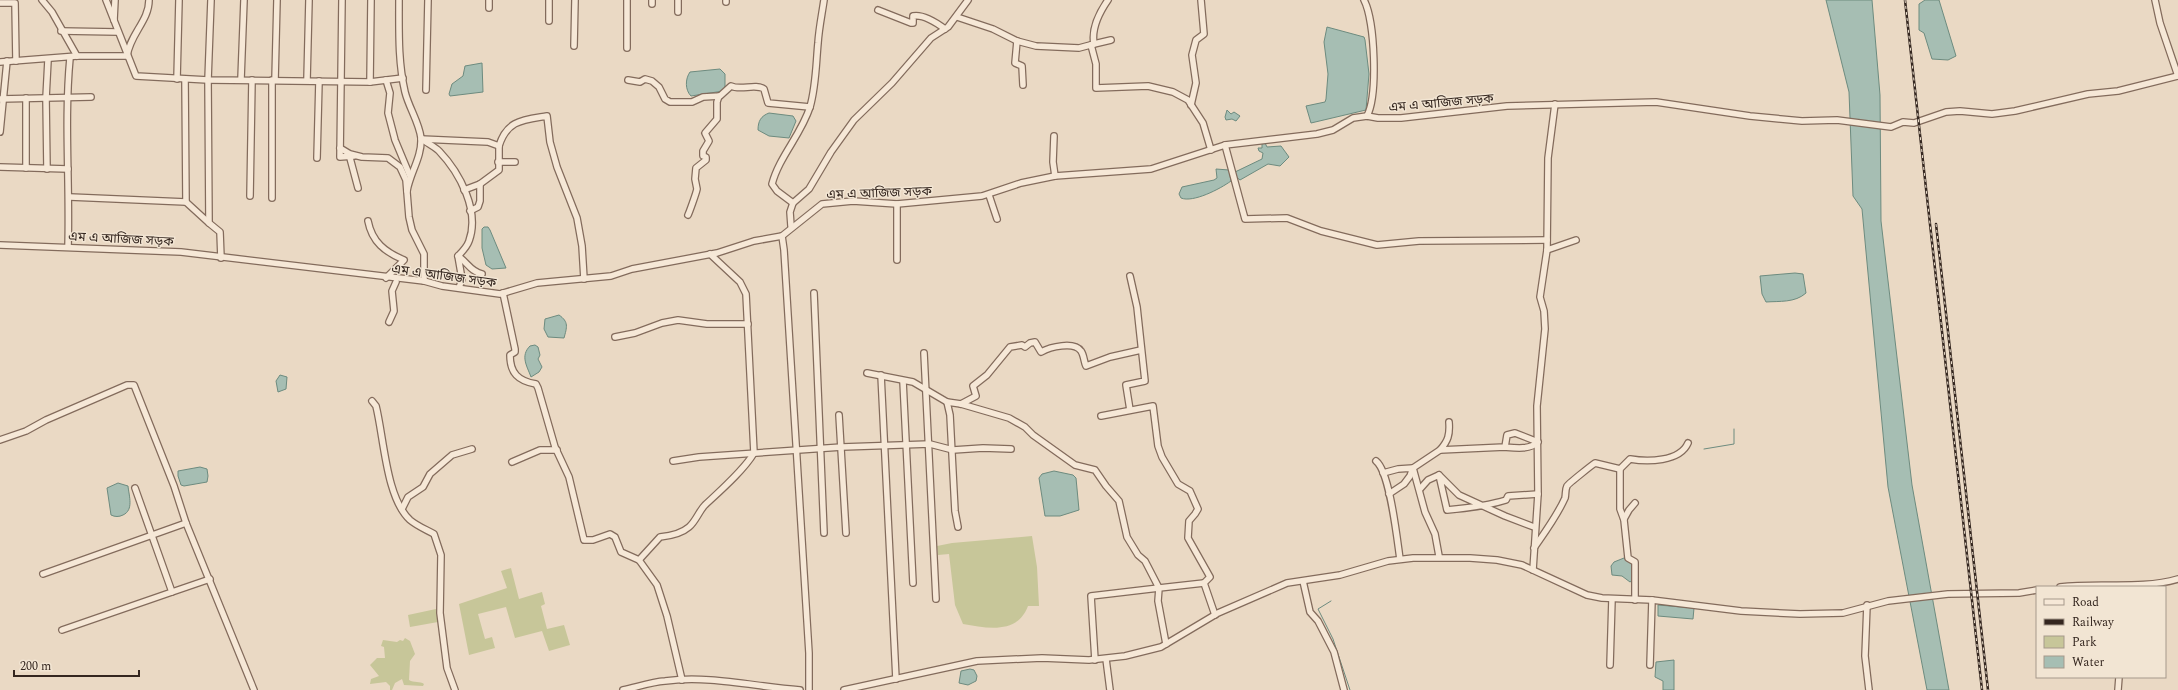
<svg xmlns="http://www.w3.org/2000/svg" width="2178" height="690" font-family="Spectral,'Noto Sans Bengali',serif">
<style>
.green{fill:#c7c699}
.water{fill:#a6beb3;stroke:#6d8b7f}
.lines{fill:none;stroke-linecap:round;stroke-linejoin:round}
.stream{stroke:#6d8b7f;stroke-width:1}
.minor-casing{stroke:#836b5c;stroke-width:8}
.minor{stroke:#f6e8d7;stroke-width:5.5}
.rail-casing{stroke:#34261f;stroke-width:2.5}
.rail{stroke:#f2e5d3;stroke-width:1;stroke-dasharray:3;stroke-linecap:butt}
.labels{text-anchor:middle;stroke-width:3;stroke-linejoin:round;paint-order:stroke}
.street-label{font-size:13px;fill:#34261f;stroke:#f2e5d3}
</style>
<rect width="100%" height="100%" fill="#ead9c4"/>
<g class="green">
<path d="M1032,536L1037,567L1039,606H1028C1017,635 987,628 963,624L955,605L949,554L938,555L937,546L952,543Z"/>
<polygon points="511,568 519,599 542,592 545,604 541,606 547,629 564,625 570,645 549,651 542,631 515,638 506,607 478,614 485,639 492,637 495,648 469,655 459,604 507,588 501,571"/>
<polygon points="436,609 438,622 410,627 408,615"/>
<path d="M405,638L410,641L415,654L410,661L409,680C414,683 420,681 424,684L423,686L404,685L402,679L395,683L392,690H390V686L386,682L370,684L371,679L379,676L370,665L377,658H385L384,647L381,646L383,640L397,642L400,640L403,641Z"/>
</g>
<g class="water">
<polygon points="1826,0 1872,0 1880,95 1881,221 1912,485 1949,690 1927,690 1888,487 1862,209 1853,196 1849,92"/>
<polygon points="1925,0 1939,0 1956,56 1948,60 1932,59 1924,33 1919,30 1919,4"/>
<polygon points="1327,27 1364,37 1365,40 1369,74 1366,110 1311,123 1306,106 1325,102 1326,99 1328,74 1324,42"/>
<polygon points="482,63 483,92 450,96 449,94 452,84 463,76 465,66"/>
<path d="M720,69L725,74V87L723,91L691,96C685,90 685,79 690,72Z"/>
<polygon points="1227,110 1231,114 1234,112 1240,116 1236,121 1232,119 1226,120 1225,117"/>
<path d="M769,113L793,116L796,121L789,138L769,136L758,130C758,121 761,116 769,113Z"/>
<polygon points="1262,143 1265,143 1267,147 1281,146 1289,157 1280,166 1268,164 1240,180 1235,176 1235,172 1262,159 1263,153 1259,151 1258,148 1262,148"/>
<path d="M1216,169L1229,170L1231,181C1220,189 1193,203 1181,198L1179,194L1182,187L1214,180L1217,178Z"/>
<polygon points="484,227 488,227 490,230 506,268 492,269 486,265 482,248 482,229"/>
<path d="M1795,273L1803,274L1806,293C1795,303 1779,301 1766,302L1762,294L1760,276Z"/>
<path d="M559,315C569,322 567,327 564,338L548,337L544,329L545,319Z"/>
<path d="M535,345L538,347L540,355L538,359L542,367L539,372L531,377C527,366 520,356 530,346Z"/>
<polygon points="280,375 287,377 286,389 278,392 276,381"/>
<polygon points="200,467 207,469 208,476 207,482 184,486 181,485 178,476 178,471"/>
<polygon points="1054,471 1073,475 1076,478 1079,510 1060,516 1045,516 1039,478 1042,474"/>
<path d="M118,483L128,486C129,496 134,510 123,515C119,517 115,517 111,515L107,488Z"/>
<polygon points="1624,558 1633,562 1633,580 1630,582 1622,576 1612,575 1611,566 1614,562"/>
<polygon points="1658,605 1694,608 1693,619 1658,616"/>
<polygon points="1674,660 1674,690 1663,690 1663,681 1655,677 1656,662"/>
<polygon points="970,669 974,670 977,676 976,681 968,685 959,683 961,671"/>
</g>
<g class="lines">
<g class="stream">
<polyline points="1704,449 1734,444 1734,429"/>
<polyline points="1331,601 1318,609 1333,639 1350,690"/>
</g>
<defs>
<g id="minor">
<polyline points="42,0 52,12 77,56"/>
<polyline points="106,0 136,76 208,80 370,82 403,78"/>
<polyline points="211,0 208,80 209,223 220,232 221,258"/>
<polyline points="342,0 340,157 354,156"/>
<path d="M399,0C399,31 398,62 405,92C409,108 419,122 421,138C422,157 410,173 407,191"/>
<polyline points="489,0 489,8"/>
<polyline points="627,0 627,48"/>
<polyline points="652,0 652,4"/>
<polyline points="678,0 678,12"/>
<polyline points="726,0 726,2"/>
<path d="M1364,0C1375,21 1378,95 1367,116"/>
<polyline points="2155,0 2160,23 2178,76"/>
<polyline points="0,3 15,3 16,61"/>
<path d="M878,10L911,23H913V16C923,14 937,23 945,29"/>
<path d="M957,17L993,29L1017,41L1036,46L1079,48L1094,44C1091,28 1099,13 1108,0"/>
<polyline points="114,20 115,0"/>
<polyline points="549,21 549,0"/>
<polyline points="61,31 118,32"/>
<polyline points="1017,41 1015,63 1022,66 1023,85"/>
<polyline points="1094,44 1111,40"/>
<polyline points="1091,45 1096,64 1096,88 1148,86 1173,92 1188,100 1203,123 1211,150"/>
<polyline points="574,46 575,0"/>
<path d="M0,62L77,56H127C130,34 149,21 149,0"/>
<polyline points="177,79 179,0"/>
<polyline points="185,79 186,202 209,223"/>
<polyline points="241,79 244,0"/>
<polyline points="275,80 277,0"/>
<polyline points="307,80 309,0"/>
<polyline points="386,80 390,93 388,113 395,140 410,176"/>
<path d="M628,80L640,82L645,79L652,81L659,87L665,99L670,102H692L703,97L720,96L731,86C741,91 755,83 764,89L768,103L810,107"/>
<polyline points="370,82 371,0"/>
<polyline points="426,90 428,0"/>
<polyline points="0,99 91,97"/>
<polyline points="1191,105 1196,83 1192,55 1196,40 1204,34 1201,0"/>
<polyline points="0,132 7,61"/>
<polyline points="1054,136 1053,162 1055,176"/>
<path d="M421,139L488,142L499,146C507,120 523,120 547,116L550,142L557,167L577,218L582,246L584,279"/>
<path d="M422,139C427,143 435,147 439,151C460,173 480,211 469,241C467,247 462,252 458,256L462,279L459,288"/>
<polyline points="1225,145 1245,219 1287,218 1321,231 1377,245 1419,241 1547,240"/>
<polyline points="340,148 350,154 362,157 388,158 400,167 406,180 409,217 412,230 424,254 424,281"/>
<polyline points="317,158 319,81"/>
<polyline points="350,158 358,188"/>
<polyline points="498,162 515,162"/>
<polyline points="0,167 68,169"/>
<polyline points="26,168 26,98"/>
<polyline points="47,169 46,98 48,60"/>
<polyline points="464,190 480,184 499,170 499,146"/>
<polyline points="989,195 997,219"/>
<polyline points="250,196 252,80"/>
<polyline points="70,197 186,202"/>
<polyline points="272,198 272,80"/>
<path d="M793,203L777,191L772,184C779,157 801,135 810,107C816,86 816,64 818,43C819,28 822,14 824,0"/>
<polyline points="470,211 478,207 480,201 480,184"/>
<path d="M688,215C689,213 696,194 697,189L695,179L696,168L706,160V157L703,156V151L709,141L705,133L717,119V102L719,96"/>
<path d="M368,221C372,242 385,252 404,260L386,278"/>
<polyline points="791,226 790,212 793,203 809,189 831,152 854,120 892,83 931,38 948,27 968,0"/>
<polyline points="782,236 784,250 809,653 809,690"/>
<polyline points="0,245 181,252 424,281 442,286 500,294 537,283 611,276 632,269 717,253 754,241 782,236 822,204 853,201 897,204 982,196 1021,183 1055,176 1151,169 1225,145 1317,134 1333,130 1353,118 1367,116 1378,118 1401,118 1507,106 1656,102 1750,116 1802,121 1837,120 1891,127 1903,122 1914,123 1946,112 1960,111 1992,114 2015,111 2088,94 2118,91 2178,76"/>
<path d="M68,247C70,184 64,121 70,58"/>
<polyline points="1547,250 1576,240"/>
<path d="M458,256C467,262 471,272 482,274"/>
<polyline points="897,260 897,204"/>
<path d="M503,293L515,349V352L510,355C510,373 518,381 536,384L538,388L555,447L569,477L584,540H593L610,534L615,537L621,552L639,560L657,585L667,616L682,680"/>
<polyline points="814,293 824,533"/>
<polyline points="389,322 394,311 392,291 396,282"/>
<polyline points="615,337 635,333 662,323 678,320 707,324 748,324"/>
<polyline points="924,353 936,599"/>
<polyline points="867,373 913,382 947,402 961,404 1009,418 1025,427 1033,435 1075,465 1095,470 1106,486 1119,501 1127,537 1138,555 1145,561 1159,588 1091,596 1095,660"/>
<polyline points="881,375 896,679"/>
<polyline points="903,381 913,583"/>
<path d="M372,401L376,406C384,438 386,498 410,520C417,526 427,530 434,534L441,555L440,613L447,668L455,690"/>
<polyline points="947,402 950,415 955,511 958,527"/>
<path d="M961,404L976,396L973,386L987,375L1010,347L1022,345L1025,347L1030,343L1035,342L1041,352C1050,347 1074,341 1081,351C1084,355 1084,362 1086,366L1110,357L1141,350"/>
<polyline points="1130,410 1126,385 1145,381 1137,307 1130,276"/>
<polyline points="839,415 846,533"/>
<polyline points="1101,416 1153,406 1158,446 1162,457 1178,484 1190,491 1198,509 1195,514 1189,521 1188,538 1210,577 1204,583 1215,615"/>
<path d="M1449,422C1450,435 1448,441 1440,450L1505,447L1507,435L1515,433L1538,442C1530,450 1515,448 1505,447"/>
<polyline points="0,440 26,431 46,420 127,385 134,385 174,486 186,523 254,690"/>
<polyline points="673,461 699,457 842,447 930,444 953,450 983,448 1011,449"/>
<path d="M1376,461C1390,472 1397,539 1400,559"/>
<polyline points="512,462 540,450 557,450"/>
<polyline points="1383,473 1398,469 1413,468 1410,476 1404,484 1389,494"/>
<polyline points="1420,489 1428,480 1439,475"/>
<polyline points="402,509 408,497 423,487 430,474 452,455 472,449"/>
<polyline points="1624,519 1629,510 1635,503"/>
<path d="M1534,527L1505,516L1459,495L1439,475L1447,510C1467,508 1487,506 1506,500L1508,496L1538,494"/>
<path d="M1534,548C1545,532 1557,516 1565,498C1566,494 1565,490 1567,486C1568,484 1592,465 1595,463L1620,469"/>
<polyline points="1439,556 1435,534 1425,512 1413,468 1440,450"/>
<path d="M639,560L660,537C670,536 681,534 689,527C696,521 699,511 705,505C720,491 744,470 754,453L746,294L740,282L710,254"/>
<polyline points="1533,570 1538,494 1537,406 1545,329 1544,311 1540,297 1547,250 1548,158 1555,104"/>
<polyline points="43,574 186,523"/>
<polyline points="1303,581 1310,612 1318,621 1334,652 1344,690"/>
<path d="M2060,587C2099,582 2140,590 2178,579"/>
<polyline points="172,592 210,579"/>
<path d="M1635,600V562L1628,558L1624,520L1620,509V469L1630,459C1647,462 1680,462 1688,443"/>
<polyline points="1867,605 1865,656 1869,690"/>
<polyline points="62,630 172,592 135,488"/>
<polyline points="1166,644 1158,601 1159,588 1204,583"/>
<polyline points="1106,659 1110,690"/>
<polyline points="1610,665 1612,599"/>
<polyline points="1650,665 1652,600"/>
<path d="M623,690C637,687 651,682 665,681C710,675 756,687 800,690"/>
<polyline points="844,690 977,661 1042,658 1089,660 1125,656 1161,647 1218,613 1287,583 1340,575 1388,561 1413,558 1470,558 1497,560 1522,565 1587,595 1602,598 1652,600 1741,611 1800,614 1843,613 1888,601 1948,594 2019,593 2037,590"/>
<polyline points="2118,690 2119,677"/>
</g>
</defs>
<use href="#minor" class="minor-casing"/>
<use href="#minor" class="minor"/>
<defs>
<g id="rail">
<polyline points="1905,0 1982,690"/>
<polyline points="1936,224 1988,690"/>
</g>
</defs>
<use href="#rail" class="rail-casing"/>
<use href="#rail" class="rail"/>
</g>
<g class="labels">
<g class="street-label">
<text transform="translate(1441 102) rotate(-5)" y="5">এম এ আজিজ সড়ক</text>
<text transform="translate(879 192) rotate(-2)" y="5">এম এ আজিজ সড়ক</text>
<text transform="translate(121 238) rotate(3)" y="5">এম এ আজিজ সড়ক</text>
<text transform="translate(444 275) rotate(8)" y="5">এম এ আজিজ সড়ক</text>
</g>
</g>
<rect x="2036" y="586" width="130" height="92" fill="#f2e5d3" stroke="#a6998b"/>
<rect x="2044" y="599" width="20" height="6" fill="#f6e8d7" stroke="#a6998b"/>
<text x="2072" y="606" font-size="12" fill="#34261f">Road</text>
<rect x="2044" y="619" width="20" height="6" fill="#34261f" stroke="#a6998b"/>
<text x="2072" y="626" font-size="12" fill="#34261f">Railway</text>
<rect x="2044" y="636" width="20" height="12" fill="#c7c699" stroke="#a6998b"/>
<text x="2072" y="646" font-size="12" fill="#34261f">Park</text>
<rect x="2044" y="656" width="20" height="12" fill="#a6beb3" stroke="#a6998b"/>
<text x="2072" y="666" font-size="12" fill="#34261f">Water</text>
<path d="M14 670v6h125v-6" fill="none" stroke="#34261f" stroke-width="2"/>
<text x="20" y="670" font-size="12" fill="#34261f" stroke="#f2e5d3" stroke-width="3" paint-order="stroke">200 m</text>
</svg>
